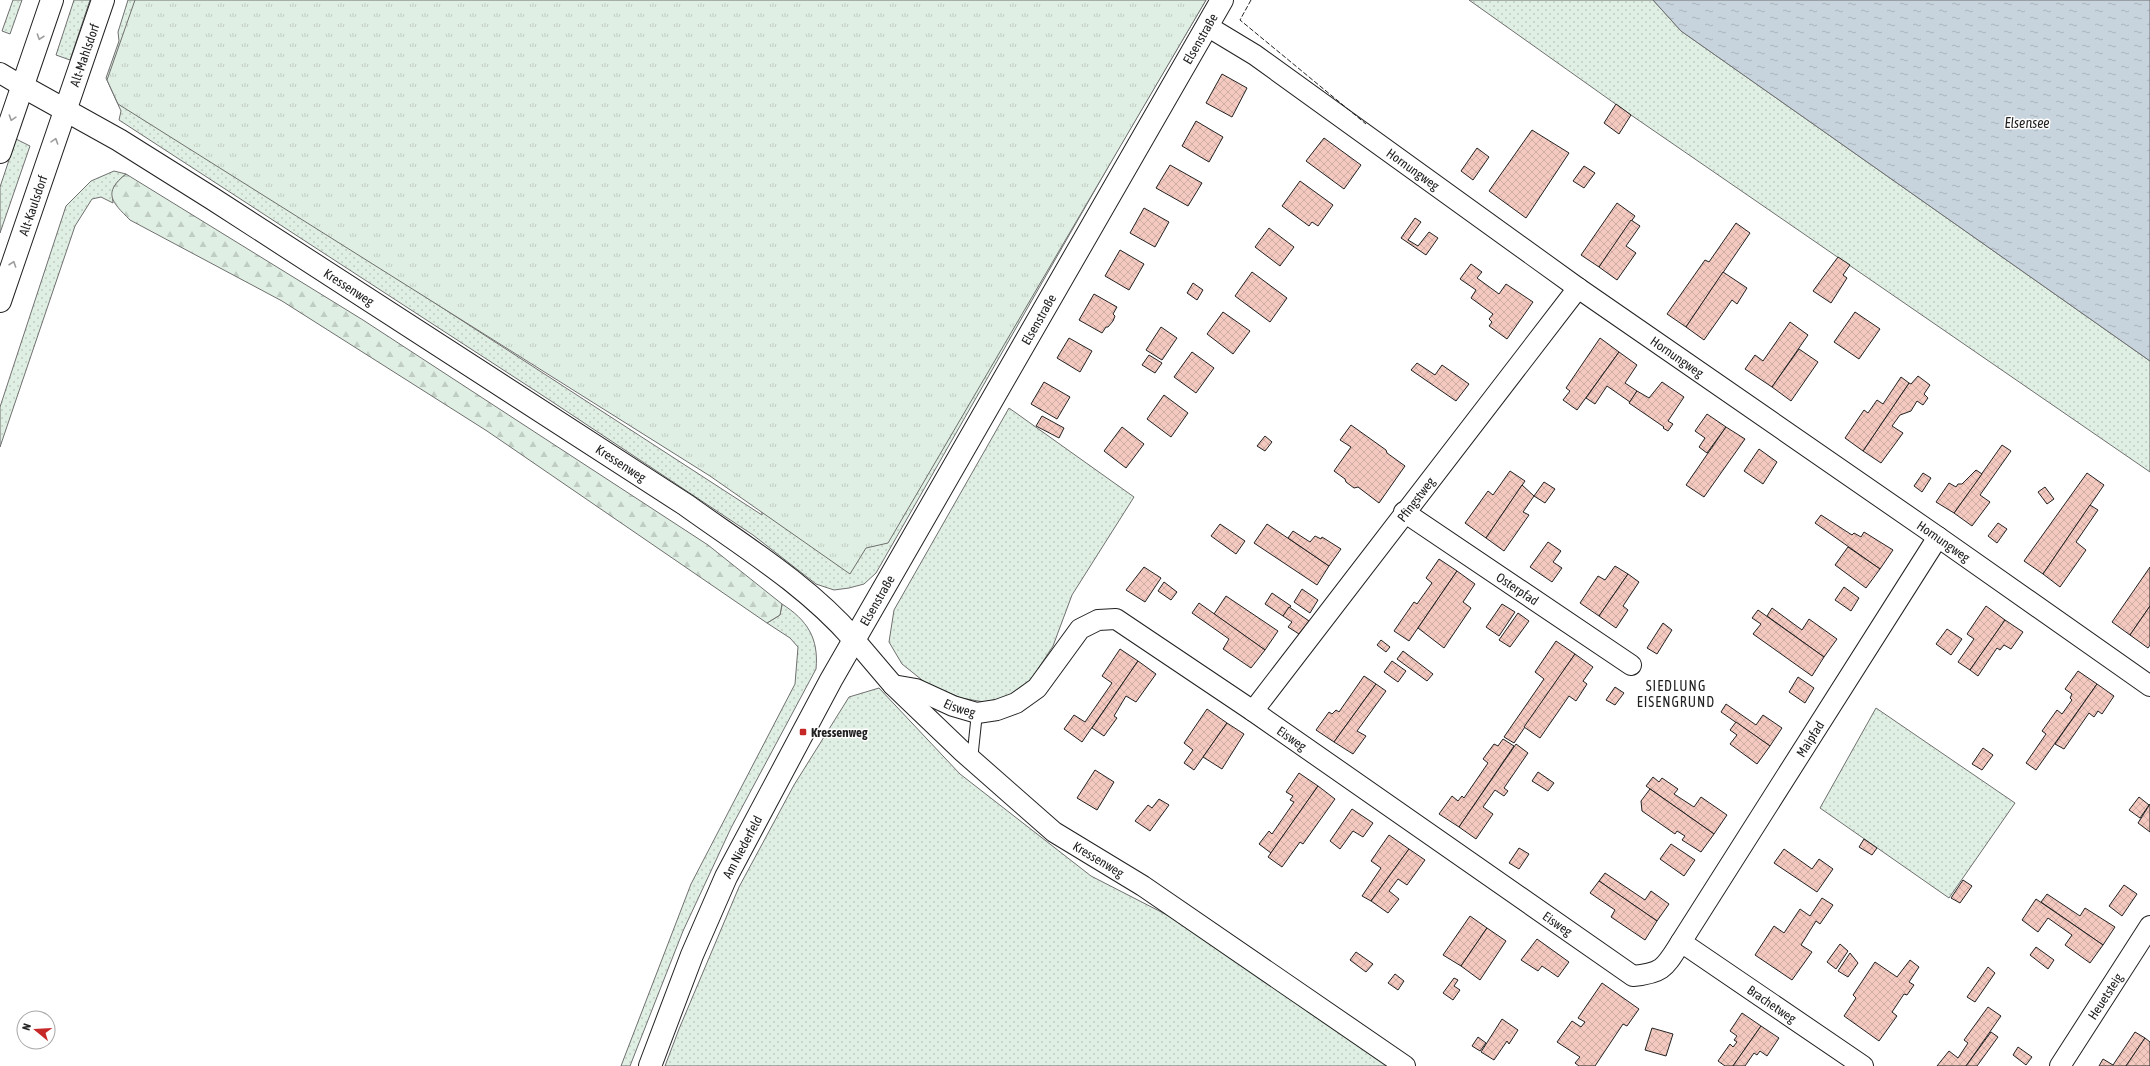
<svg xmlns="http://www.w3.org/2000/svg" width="2150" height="1066" font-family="'Asap Condensed',sans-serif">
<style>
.grass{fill:url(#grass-dots);stroke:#6f6f6f}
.forest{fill:url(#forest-firs);stroke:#6f6f6f}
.park{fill:url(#park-tufts);stroke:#6f6f6f}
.water{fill:url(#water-ripples);stroke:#6f6f6f}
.building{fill:url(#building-cross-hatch);stroke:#222}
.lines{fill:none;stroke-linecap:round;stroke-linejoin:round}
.lane-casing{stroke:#222;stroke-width:12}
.street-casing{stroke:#222;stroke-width:22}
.secondary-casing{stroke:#222;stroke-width:24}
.primary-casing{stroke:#222;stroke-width:24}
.lane{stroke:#fff;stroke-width:10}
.street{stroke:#fff;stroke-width:20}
.secondary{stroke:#fff;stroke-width:22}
.primary{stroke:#fff;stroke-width:22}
.fence{stroke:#222;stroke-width:1;stroke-dasharray:5 2;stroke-linecap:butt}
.oneway{stroke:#9c9c9c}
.poi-dot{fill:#c62828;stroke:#fff;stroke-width:1.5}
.labels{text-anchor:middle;stroke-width:3;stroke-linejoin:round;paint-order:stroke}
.street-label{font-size:13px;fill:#222;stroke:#fff}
.poi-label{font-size:13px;font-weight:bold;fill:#222;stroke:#fff;text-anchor:start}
.water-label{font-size:14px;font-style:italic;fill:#222;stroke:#fff}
.neighbourhood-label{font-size:14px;letter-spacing:1px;fill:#222;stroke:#fff}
</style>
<defs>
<pattern id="grass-dots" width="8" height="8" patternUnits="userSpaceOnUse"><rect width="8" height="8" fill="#e0efe3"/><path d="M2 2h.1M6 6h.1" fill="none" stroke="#c0cdc2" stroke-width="1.8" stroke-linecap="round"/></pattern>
<pattern id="forest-firs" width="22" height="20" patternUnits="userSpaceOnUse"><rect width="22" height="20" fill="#e0efe3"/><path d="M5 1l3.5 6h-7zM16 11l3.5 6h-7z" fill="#c0cdc2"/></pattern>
<pattern id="park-tufts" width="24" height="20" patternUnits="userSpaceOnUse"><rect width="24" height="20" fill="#e0efe3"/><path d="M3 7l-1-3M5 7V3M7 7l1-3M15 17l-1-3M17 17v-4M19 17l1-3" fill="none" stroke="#c0cdc2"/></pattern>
<pattern id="water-ripples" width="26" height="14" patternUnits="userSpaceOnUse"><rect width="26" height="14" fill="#c7d3dd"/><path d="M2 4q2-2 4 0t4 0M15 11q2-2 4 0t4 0" fill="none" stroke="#abb5bd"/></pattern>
<pattern id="building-cross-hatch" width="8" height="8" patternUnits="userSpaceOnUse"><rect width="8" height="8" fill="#f3c9c0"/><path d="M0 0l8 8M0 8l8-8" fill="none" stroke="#d0aca5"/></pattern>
</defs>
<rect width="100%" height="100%" fill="#fff"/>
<g class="grass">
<polygon points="13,0 22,0 10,34 2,31"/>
<polygon points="74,0 90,0 70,60 56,55"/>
<polygon points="128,0 155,0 347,246 762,515 757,397 1186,0 1206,0 1119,148 876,573 864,584 849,588 834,590 816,584 753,535 551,401 119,120 121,111 106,78 119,41 118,32"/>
<polygon points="1469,0 1653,0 1681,31 2150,361 2150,472 1631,115"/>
<polygon points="16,139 30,146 0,233 0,187"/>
<path d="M114,171L126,174C115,183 111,188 113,203L101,197L92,199L75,226L0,447V407L66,206L91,181Z"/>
<polygon points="1009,408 1134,497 1072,595 1053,646 1030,681 1009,697 984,702 961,698 927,684 902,664 889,642 894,610"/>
<path d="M782,604C807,620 819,638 816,669L731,828L683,931L630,1066H621L691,884L795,684L798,647L790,638L767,623L780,615Z"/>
<polygon points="879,688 960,774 1091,876 1169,916 1389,1066 665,1066 679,1029 739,887 794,785 849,697"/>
<polygon points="1876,708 2015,803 1949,898 1820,808"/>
</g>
<path class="forest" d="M126,174L363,320L708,545L782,604L780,615L767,623L487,431L282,301L130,220C112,202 102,193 126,174Z"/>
<polygon class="park" points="135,0 1206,0 888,543 866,548 850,574 710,476 118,104 107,80"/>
<polygon class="water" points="1653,0 2150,0 2150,361 1681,31"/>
<g class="building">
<polygon points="1222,74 1247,88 1232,117 1206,103"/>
<polygon points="1616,104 1631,115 1619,134 1604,123"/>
<polygon points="1196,121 1223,137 1209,162 1182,146"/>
<polygon points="1532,130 1569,153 1526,218 1489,191"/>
<polygon points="1324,138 1361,165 1344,189 1306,161"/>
<polygon points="1477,148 1489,157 1473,180 1461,171"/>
<polygon points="1170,165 1202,183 1188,206 1156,188"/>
<polygon points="1584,166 1595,173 1584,188 1573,181"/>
<polygon points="1300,181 1333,205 1318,226 1312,222 1309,226 1282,206"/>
<polygon points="1617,203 1635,216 1599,267 1581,255"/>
<polygon points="1144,208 1169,222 1155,247 1130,233"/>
<polygon points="1415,218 1421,222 1408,240 1418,246 1429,232 1438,238 1426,255 1401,238"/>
<polygon points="1631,220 1640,226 1626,246 1636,253 1617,280 1599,267"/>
<polygon points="1736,223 1750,233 1686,327 1667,314 1705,260 1709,262"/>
<polygon points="1269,228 1294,247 1280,266 1255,247"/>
<polygon points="1120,250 1144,264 1129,290 1105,276"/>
<polygon points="1838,257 1850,265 1843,275 1847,278 1831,303 1813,291"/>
<polygon points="1471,264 1482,272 1477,278 1499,294 1506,284 1533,302 1507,339 1489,326 1492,322 1489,319 1493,314 1471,298 1476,290 1460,279"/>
<polygon points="1252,272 1287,298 1270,322 1235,296"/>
<polygon points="1723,272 1747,288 1737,304 1732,300 1704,340 1686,327"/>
<polygon points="1193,283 1203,290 1197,300 1187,293"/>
<polygon points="1094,294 1117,307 1113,314 1115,316 1113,321 1108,327 1106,327 1102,333 1079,320"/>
<polygon points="1223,312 1250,331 1233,354 1207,334"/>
<polygon points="1855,312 1880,329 1859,359 1834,342"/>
<polygon points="1790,322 1808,335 1772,387 1745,369 1755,355 1763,361"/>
<polygon points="1161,327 1177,338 1162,360 1146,350"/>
<polygon points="1069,338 1092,351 1080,372 1057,358"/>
<polygon points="1600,338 1619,352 1577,410 1563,400 1570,391 1566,388"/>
<polygon points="1799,349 1818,362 1791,401 1772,387"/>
<polygon points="1192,352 1214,368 1196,393 1174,377"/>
<polygon points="1619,352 1637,365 1625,383 1637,391 1630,402 1607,386 1595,404 1586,398"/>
<polygon points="1149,355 1162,363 1155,373 1142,365"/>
<polygon points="1417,363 1435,375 1442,365 1469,384 1456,401 1411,370"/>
<polygon points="1918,376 1930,385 1924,394 1928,398 1923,405 1917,401 1911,411 1900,415 1892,426 1903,433 1881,463 1863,451 1909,383 1911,384"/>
<polygon points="1901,377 1909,383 1863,451 1845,438 1864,410 1868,413 1877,400 1883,404"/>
<polygon points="1044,382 1070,397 1057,419 1031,404"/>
<polygon points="1662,382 1684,397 1668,421 1673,424 1668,431 1663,428 1664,427 1629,403 1637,391 1649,398"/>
<polygon points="1164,395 1188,413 1171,437 1147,419"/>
<polygon points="1707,414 1726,427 1707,453 1699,447 1705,438 1695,431"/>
<polygon points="1042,416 1064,428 1059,438 1036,426"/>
<polygon points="1351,425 1386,450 1387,453 1405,466 1379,503 1358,487 1354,488 1346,482 1345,479 1334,471 1351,447 1340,440"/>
<polygon points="1122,427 1144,444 1126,468 1104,451"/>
<polygon points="1726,427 1745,439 1704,497 1686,485"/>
<polygon points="1265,436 1272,442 1265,451 1257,446"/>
<polygon points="2002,445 2011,451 1980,495 1990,502 1972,526 1954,513"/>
<polygon points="1759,449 1777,462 1763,484 1744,471"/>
<polygon points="1976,470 1982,474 1954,513 1936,502 1949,483 1956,487 1958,484 1962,484"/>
<polygon points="1510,471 1525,481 1486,538 1465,523 1488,491 1493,495"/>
<polygon points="1923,473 1931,478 1922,492 1914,486"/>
<polygon points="2087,473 2104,485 2043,574 2024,561"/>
<polygon points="1544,482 1555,489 1545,503 1534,496"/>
<polygon points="1522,485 1534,496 1523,512 1529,515 1504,551 1486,538"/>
<polygon points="2045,487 2054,499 2047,504 2038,492"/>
<polygon points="2090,505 2098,510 2076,542 2086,550 2060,587 2043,574"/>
<polygon points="1821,515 1852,535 1854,533 1861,537 1864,532 1893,550 1880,569 1815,523"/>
<polygon points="1998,523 2007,529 1997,543 1988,536"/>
<polygon points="1220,524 1245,541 1236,554 1211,536"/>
<polygon points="1267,524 1329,566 1317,585 1254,543"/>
<polygon points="1293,531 1310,542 1315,536 1321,539 1322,537 1341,549 1329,566 1288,538"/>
<polygon points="1548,542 1561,551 1553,562 1562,568 1552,582 1530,567"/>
<polygon points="1848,547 1880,569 1866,588 1835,565"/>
<polygon points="1439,559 1457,571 1409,641 1394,631 1414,602 1417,604 1432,583 1426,578"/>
<polygon points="1615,566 1628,574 1599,616 1580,603 1598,576 1605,580"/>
<polygon points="1144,567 1161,578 1145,602 1126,590"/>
<polygon points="2150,567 2150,606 2130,635 2112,622"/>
<polygon points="1457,571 1475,584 1463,602 1471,608 1444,648 1418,628"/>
<polygon points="1628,574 1639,582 1623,606 1628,610 1616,628 1599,616"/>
<polygon points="1164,582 1177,592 1171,600 1158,591"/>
<polygon points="1844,587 1859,598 1851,611 1835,600"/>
<polygon points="1302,589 1318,600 1310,613 1294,602"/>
<polygon points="1272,593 1291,606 1283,616 1265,604"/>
<polygon points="1226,596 1278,631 1265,650 1214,614"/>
<polygon points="1199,603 1265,650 1251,668 1223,649 1229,639 1192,613"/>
<polygon points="1502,604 1515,612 1499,636 1486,627"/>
<polygon points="1986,606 2005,620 1970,670 1958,662 1974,639 1967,634"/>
<polygon points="2150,606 2150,645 2148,648 2130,635"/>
<polygon points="1289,607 1309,621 1299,634 1288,627 1292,622 1283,616"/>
<polygon points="1772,608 1802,630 1809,619 1837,639 1824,657 1767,616"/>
<polygon points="1758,610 1824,657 1812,676 1753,634 1761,624 1752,618"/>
<polygon points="1518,613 1529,621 1510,647 1499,640"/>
<polygon points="2005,620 2023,632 2011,649 2004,645 2000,650 1997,648 1978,676 1970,670"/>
<polygon points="1663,623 1672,630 1657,654 1647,648"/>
<polygon points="1947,629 1962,639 1951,655 1936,644"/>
<polygon points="1381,640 1390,647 1386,652 1377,645"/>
<polygon points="1556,641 1575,654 1514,743 1504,737 1544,679 1535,672"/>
<polygon points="1120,649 1138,661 1082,742 1064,729 1074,715 1085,722 1112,683 1102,676"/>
<polygon points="1403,651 1433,674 1427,681 1397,659"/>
<polygon points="1575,654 1593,667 1583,681 1587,684 1576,701 1569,696 1540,738 1524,727"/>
<polygon points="1138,661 1156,674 1136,702 1126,696 1114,716 1117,718 1104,736 1092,728"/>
<polygon points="1392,661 1406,671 1398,682 1384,672"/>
<polygon points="2078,671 2097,684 2036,770 2026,763 2046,734 2042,731 2057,710 2062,714 2072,700 2070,698 2072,694 2065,689"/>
<polygon points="1364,676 1376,684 1334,742 1316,730 1329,712 1332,714 1336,710 1339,712"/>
<polygon points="1798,677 1814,688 1805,703 1789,692"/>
<polygon points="1376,684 1386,691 1357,731 1366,736 1353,754 1334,742"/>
<polygon points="2097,684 2114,696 2102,714 2098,711 2094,717 2089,713 2064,749 2055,744"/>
<polygon points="1615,687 1624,693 1615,705 1606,700"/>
<polygon points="1726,704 1756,725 1763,715 1782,728 1770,746 1721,712"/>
<polygon points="1207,709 1227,723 1194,770 1184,763 1193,750 1184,743"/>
<polygon points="1736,722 1770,746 1757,764 1730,744 1737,735 1730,730"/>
<polygon points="1227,723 1244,734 1222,769 1203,757"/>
<polygon points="1503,739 1514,746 1459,827 1439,814 1452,796 1458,801 1462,796 1464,798 1488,763 1483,759 1494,744 1498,746"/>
<polygon points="1516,744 1528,753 1504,788 1508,791 1504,796 1495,790 1483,807 1493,814 1476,839 1459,827"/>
<polygon points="1983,748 1993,755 1982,770 1972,764"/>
<polygon points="1095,770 1114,782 1097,810 1077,798"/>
<polygon points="1538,772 1554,783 1548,791 1532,781"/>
<polygon points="1299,773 1318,786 1271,853 1259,844 1269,831 1272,834 1294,802 1290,800 1293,796 1286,792"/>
<polygon points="1653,777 1659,782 1662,778 1678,789 1674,794 1694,807 1701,797 1727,815 1714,834 1646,786"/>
<polygon points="1318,786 1335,799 1303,844 1300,842 1282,867 1268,857"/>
<polygon points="1650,789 1714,834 1701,852 1682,840 1685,836 1677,831 1675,834 1642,811 1641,801"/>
<polygon points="2139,797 2149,805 2140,818 2129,810"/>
<polygon points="1159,799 1169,805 1150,831 1135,821 1148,805 1152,808"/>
<polygon points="2150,804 2150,832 2138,823"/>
<polygon points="1352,809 1373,823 1363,837 1353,831 1340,849 1330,841"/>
<polygon points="1389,835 1409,849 1371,901 1362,896 1381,868 1371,861"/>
<polygon points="1864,839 1877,848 1872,855 1859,847"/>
<polygon points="1671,844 1695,860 1684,876 1660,859"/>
<polygon points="1519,848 1529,854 1519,869 1509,863"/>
<polygon points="1409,849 1425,860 1407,885 1398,879 1389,891 1399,899 1388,913 1371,901"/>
<polygon points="1784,849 1812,869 1819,859 1833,869 1817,892 1774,863"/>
<polygon points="1605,873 1645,900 1651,891 1669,904 1657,921 1599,881"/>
<polygon points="1963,880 1972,886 1960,903 1951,898"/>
<polygon points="1599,881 1657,921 1645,940 1611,917 1615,910 1590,893"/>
<polygon points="2124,885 2137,894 2122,916 2109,906"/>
<polygon points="2047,894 2080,916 2085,908 2115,927 2103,945 2041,902"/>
<polygon points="1822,898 1833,905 1820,924 1816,921 1801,945 1812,952 1792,980 1755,955 1774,926 1784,933 1800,909 1810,916"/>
<polygon points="2036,899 2103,945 2090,963 2065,945 2072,935 2048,918 2038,932 2022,920"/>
<polygon points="1470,916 1487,928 1461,966 1443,955"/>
<polygon points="1487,928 1506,941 1480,980 1461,966"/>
<polygon points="1537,939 1569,962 1558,977 1542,966 1538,971 1521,960"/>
<polygon points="1840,944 1848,951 1836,969 1827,962"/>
<polygon points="2036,947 2054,960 2048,969 2030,955"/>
<polygon points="1356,952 1373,964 1366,972 1350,960"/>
<polygon points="1850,953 1858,963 1848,977 1838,971"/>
<polygon points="1910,960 1919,967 1909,982 1914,985 1907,995 1904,994 1892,1012 1897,1016 1879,1041 1844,1016 1856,998 1853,995 1875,962 1897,977"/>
<polygon points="1988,967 1995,973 1975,1002 1967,997"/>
<polygon points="1395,974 1404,981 1398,990 1388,983"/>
<polygon points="1454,978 1458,980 1454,986 1460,990 1453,1000 1443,993"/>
<polygon points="1602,983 1639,1009 1627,1026 1623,1024 1595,1066 1579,1066 1575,1063 1580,1057 1557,1042 1572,1021 1581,1027 1585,1022 1578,1018"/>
<polygon points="1988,1007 2001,1016 1966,1066 1937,1066 1949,1051 1958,1058 1968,1043 1964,1040"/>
<polygon points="1742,1013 1761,1026 1733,1066 1725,1066 1718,1061 1730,1044 1733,1047 1737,1042 1734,1040 1737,1036 1730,1031"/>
<polygon points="1502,1019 1518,1030 1509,1044 1507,1041 1494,1060 1481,1052"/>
<polygon points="1761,1026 1779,1038 1767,1056 1760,1051 1757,1055 1754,1053 1745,1066 1733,1066"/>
<polygon points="1652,1028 1673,1034 1666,1056 1645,1050"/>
<polygon points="1991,1032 1998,1037 1977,1066 1966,1066"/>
<polygon points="2135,1032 2145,1038 2126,1066 2099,1066 2103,1059 2113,1065"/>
<polygon points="1478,1037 1486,1043 1480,1051 1472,1046"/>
<polygon points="2145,1038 2150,1042 2150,1066 2126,1066"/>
<polygon points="2018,1047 2032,1057 2026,1065 2013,1055"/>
</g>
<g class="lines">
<defs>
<polyline id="lane" points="972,760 977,713"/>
<g id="street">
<path id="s1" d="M1207,26L1255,55L1578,288L1938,537L2150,686"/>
<polyline points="0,73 22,86"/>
<path id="s2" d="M1404,512L1631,665"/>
<path id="s3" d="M853,638L893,685L963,752L1054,832L1143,886L1405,1066"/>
<path id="s4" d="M893,685L916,689L953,706L977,713L997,710L1016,703L1037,688L1080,629L1098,620L1116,619L1253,711L1633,976C1664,973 1665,967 1681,942L1938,537"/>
<path id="s5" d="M1253,711L1578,288"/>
<path id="s6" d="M1681,942L1863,1066"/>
<path id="s7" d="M2060,1066L2150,926"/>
</g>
<g id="secondary">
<path id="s8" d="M22,86L119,140L213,199L686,505C743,546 807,585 853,638"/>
<path id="s9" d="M650,1066L692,955L726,877L831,680L1222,0"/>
</g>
<g id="primary">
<polyline points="0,152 52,0"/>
<path id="s10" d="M0,301L103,0"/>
</g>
</defs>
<use href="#lane" class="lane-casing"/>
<use href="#street" class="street-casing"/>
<use href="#secondary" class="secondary-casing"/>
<use href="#primary" class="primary-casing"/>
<use href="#lane" class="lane"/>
<use href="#street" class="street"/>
<use href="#secondary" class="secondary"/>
<use href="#primary" class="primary"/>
<polyline class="fence" points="1251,0 1240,20 1366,124"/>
</g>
<defs><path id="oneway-chevron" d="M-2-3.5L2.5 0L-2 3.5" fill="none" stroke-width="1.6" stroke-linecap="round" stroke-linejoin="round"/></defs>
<g class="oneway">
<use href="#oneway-chevron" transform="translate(40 37) rotate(109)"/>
<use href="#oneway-chevron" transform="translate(12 118) rotate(108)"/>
<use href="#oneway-chevron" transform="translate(55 141) rotate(-72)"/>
<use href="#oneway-chevron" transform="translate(13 264) rotate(-71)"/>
</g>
<rect class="poi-dot" x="799" y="728" width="8" height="8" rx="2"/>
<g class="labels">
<g class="street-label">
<text dy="5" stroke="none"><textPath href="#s9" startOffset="1167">Elsenstraße</textPath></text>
<text dy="5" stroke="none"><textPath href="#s10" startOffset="260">Alt-Mahlsdorf</textPath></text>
<text dy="5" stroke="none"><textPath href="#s1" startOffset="251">Hornungweg</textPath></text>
<text dy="5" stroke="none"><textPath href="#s10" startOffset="101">Alt-Kaulsdorf</textPath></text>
<text dy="5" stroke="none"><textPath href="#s8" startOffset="384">Kressenweg</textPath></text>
<text dy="5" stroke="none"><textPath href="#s9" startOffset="843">Elsenstraße</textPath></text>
<text dy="5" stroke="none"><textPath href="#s1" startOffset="575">Hornungweg</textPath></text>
<text dy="5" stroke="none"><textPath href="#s8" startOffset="708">Kressenweg</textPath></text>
<text dy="5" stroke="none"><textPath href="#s5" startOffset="267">Pfingstweg</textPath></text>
<text dy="5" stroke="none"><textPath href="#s1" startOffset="899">Hornungweg</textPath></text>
<text dy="5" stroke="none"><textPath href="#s2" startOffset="137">Osterpfad</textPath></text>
<text dy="5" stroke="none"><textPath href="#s9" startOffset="519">Elsenstraße</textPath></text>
<text dy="5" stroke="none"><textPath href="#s4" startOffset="71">Eisweg</textPath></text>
<text dy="5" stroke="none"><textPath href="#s4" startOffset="479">Eisweg</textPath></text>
<text dy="5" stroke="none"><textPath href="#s4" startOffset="1198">Maipfad</textPath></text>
<text dy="5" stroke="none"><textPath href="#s9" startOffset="238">Am Niederfeld</textPath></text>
<text dy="5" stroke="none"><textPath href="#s3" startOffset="332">Kressenweg</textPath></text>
<text dy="5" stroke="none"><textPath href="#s4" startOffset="803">Eisweg</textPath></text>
<text dy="5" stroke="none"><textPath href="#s7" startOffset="83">Heuetsteig</textPath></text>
<text dy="5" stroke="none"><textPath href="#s6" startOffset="110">Brachetweg</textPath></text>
</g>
<g class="poi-label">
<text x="811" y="737">Kressenweg</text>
</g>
<g class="water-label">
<text x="2027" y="128">Elsensee</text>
</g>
<g class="neighbourhood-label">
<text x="1676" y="691">SIEDLUNG<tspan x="1676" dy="16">EISENGRUND</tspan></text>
</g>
</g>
<g transform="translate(36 1030) rotate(288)"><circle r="19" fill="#ffffff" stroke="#a7a7a7"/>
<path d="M0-3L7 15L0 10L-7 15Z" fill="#c62828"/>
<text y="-6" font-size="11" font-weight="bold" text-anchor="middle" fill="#222222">N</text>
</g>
</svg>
